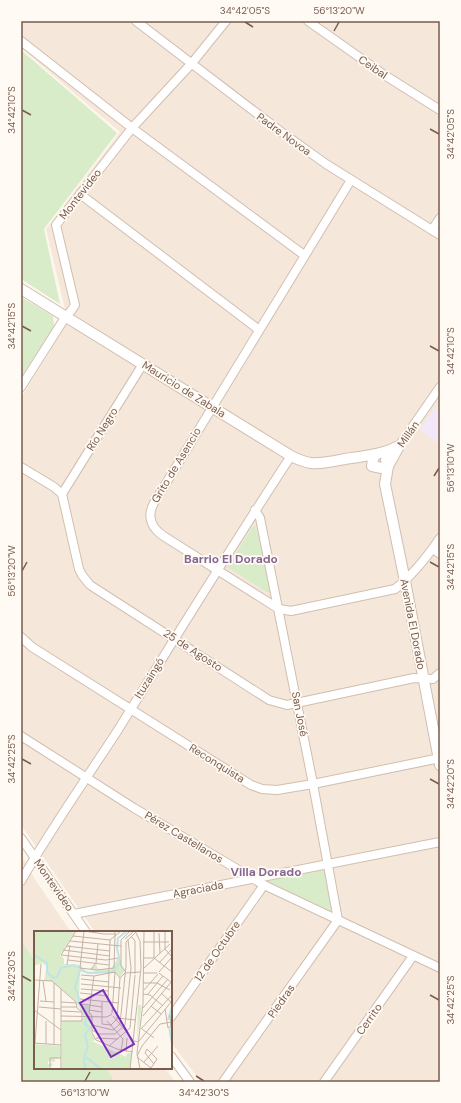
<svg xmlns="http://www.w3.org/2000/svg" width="461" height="1103" font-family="'DM Sans',sans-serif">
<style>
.residential{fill:#f5e8da}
.education{fill:#f3e8fa}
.green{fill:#d8ecc9}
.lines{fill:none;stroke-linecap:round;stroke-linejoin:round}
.minor-casing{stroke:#d1beb0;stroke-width:10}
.tertiary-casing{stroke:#d1beb0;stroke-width:12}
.minor{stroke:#fff;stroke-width:8}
.tertiary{stroke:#fff;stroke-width:10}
.ticks{fill:none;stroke:#7a5c4d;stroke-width:1.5}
.labels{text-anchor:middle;stroke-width:3.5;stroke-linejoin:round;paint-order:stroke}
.street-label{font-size:11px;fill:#7a5c4d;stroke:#fffaf3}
.neighbourhood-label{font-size:12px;font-weight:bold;fill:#846695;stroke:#fffaf3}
.inset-river{fill:none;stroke:#bfe3e8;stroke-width:2}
.inset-road{fill:none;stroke:#c5b3a7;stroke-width:1}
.view{fill:#7b2cbf;fill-opacity:0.15;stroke:#7b2cbf;stroke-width:2}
.inset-edge{fill:none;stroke:#7a5c4d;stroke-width:2}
.neatline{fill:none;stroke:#7a5c4d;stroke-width:1.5}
.ticks-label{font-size:10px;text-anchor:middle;fill:#7a5c4d}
</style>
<rect width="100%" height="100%" fill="#fdf6ec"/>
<g class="residential">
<polygon points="21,21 440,21 440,1082 201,1082 171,1042 171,932 95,932 21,825 21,398 68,322 46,229 120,132 21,48"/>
<polygon points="21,855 36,881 71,932 35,932 35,961 21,940"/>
<polygon points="106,1068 165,1068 175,1082 115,1082"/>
</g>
<polygon class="education" points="436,406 440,409 440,444 420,430"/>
<g class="green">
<polygon points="21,50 117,133 44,229 60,304 21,279"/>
<polygon points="21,297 53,316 54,326 21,377"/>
<polygon points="253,526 256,527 271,591 268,593 227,567"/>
<polygon points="322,870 325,872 332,909 331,911 269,882 269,880"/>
<polygon points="21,940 35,961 35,1068 106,1068 115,1082 21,1082"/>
</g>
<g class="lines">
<defs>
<g id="minor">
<polyline points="136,21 280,131 326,164 440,235"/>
<polyline points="308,21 386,76 440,110"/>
<polyline points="21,41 132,128 304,255"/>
<path d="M351,180L154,503C146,517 152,529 165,537L279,609L291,611L395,589C413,575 427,557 440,538"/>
<polyline points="80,194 258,329"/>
<polyline points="432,230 440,218"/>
<polyline points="21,387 66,316 71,311 75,305 56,225 132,128 192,63 226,21"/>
<polyline points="399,446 440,387"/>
<polyline points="21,467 54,487 62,494 79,569 82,575 90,585 269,700 287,705 414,678 433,679 440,673"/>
<polyline points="62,494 143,364"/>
<polyline points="433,549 440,554"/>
<polyline points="21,637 32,647 251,785 262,789 277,790 313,784 440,758"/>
<polyline points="21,736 134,808 264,885 440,968"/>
<polyline points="21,838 86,932"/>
<path d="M21,881C50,830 84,782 116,733C174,640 231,547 291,456"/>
<polyline points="74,914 440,842"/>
<polyline points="171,1017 264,885"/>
<polyline points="171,1056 190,1082"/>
<polyline points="223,1082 338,920 313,784 260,518 255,510"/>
<polyline points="324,1082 413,956"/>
</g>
<g id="tertiary">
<path d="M21,289L291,456C297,459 304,462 311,463C322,464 335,461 345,459C364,456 382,455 399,446"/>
<polyline points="399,446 388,466 385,484 405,581 440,765"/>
<polyline points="375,455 373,459 372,466 382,468 388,466 386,460"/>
</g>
</defs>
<use href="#minor" class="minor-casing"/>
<use href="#tertiary" class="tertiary-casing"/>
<use href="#minor" class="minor"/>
<use href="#tertiary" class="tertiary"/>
</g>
<path class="ticks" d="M245,22L253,27M334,31L339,22M22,110L31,115M430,129L439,134M22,326L31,331M430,346L439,351M434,476L439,468M430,562L439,567M22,571L27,562M22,759L31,764M430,779L439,784M22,976L31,981M430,995L439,1000M196,1076L204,1081M85,1081L90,1072"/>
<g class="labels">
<g class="street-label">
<text transform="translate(373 67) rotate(34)" y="4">Ceibal</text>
<text transform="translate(284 134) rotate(36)" y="4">Padre Novoa</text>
<text transform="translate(80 194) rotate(-52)" y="4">Montevideo</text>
<text transform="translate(184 389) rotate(32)" y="4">Mauricio de Zabala</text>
<text transform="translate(102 429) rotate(-58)" y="4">Río Negro</text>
<text transform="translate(408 434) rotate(-55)" y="4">Millán</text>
<text transform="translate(176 465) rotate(-59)" y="4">Grito de Asencio</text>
<text transform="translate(413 624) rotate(79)" y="4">Avenida El Dorado</text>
<text transform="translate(193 650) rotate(33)" y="4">25 de Agosto</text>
<text transform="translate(149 678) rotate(-58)" y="4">Ituzaingó</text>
<text transform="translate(300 714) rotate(79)" y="4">San José</text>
<text transform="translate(217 763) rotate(32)" y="4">Reconquista</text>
<text transform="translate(184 837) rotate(31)" y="4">Pérez Castellanos</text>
<text transform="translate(54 885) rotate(55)" y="4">Montevideo</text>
<text transform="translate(198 889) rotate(-11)" y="4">Agraciada</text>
<text transform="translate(217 951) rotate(-55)" y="4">12 de Octubre</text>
<text transform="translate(281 1001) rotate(-55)" y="4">Piedras</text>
<text transform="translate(369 1019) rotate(-55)" y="4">Cerrito</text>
</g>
<g class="neighbourhood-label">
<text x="231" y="563">Barrio El Dorado</text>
<text x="266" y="876">Villa Dorado</text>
</g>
</g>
<g transform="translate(34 931)">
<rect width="138" height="138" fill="#fdf6ec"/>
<path d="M0,0H41L26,24L30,28V33L47,34L49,40L58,41L64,39L57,38L62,33L64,38H75V41L61,43L46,41L45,69L47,74L55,75V82L57,85H49L43,71L18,50H10L13,35L8,32L0,35ZM84,27L91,40L86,46L82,41H75ZM104,74H107V80L103,110ZM49,86H58L57,102L62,109L58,110L92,126L93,122H98L96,138H28V90H48ZM0,113L26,115L27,127L21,128V131L14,130V133L19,132L18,135L14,136L16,138H0Z" fill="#d8ecc9"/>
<path class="inset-river" d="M0,24L13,32V41L19,47L23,46L27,37L40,34L54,42L79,41L86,31L83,17L84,7L93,0M46,39L41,56L45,67L44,72L48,75L52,85M134,89L138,76M135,95L138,113M52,126L67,138M51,138L50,126L54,116L51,104L56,97L51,93L52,87"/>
<path class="inset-road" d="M42,0L27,24L72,29L84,27M81,0V4L80,37L63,39L46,37L50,0L70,3H82M131,0V18L138,26M125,2L126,22M39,5L76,9L87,0M97,5L101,10V43M91,8L100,0M36,10L87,15M109,11H135M32,15L76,20M29,19L76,25M109,27H120L138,41M120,27V0M34,29L75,34M125,32L138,18M33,34L36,14M57,38L62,32L64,13M109,38L136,13M91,40L87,35V9L96,0M125,41L138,26M109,42H123M125,42L137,51M47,44L60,45L81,41L86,47M60,45L55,81L58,85V102L62,109L83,118L99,121M86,47L91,42L106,41M47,48L75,51M0,49L18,50L42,71L43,77L48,81V90H27M9,50L12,70M20,52V114M109,52H123L136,59M47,53L87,57M47,58L74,60M110,59L124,43M46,62L74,65M127,62L137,71M109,63L116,64L129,75M114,63L129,45M46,68L85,72M6,70L20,71M27,71L42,72M68,71V93L77,94L83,88L86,47M74,71L76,9M48,73L68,76M117,75L127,83M5,76L27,78M27,76H43M109,77L134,48M131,78L134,97M0,79L27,99M55,79L68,81M28,80L47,81M78,82L81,41M136,84L137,97M27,85L73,86L78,83M79,85L100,110L105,111M109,85L138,50M83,87L102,89M73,90L89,108L87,120M58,94L79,99L86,93L92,35V11L102,1M107,98L137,65M108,98L120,107M58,99L65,103H81L91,94L97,37L94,8M62,107L84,108M105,110L138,70M0,112L27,114M1,112L7,33M12,113V90M75,115L96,97L101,44M92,121L93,107M103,125L108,115L126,93L138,91M103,126L117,137M110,131L124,115M16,138V127H27M27,138V58M96,138L107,37L106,10L101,0M106,138L103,122L109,72L110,0M113,138L117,137L123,128L113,118L111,122L120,133"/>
<path class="view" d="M69,59L100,113L77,126L46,72Z"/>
<rect width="138" height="138" class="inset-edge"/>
</g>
<rect width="461" height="1103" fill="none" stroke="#fffaf3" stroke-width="44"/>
<rect x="22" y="22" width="417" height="1059" class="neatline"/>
<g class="ticks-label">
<text x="245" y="14">34°42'05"S</text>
<text x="339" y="14">56°13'20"W</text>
<text transform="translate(11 110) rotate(-90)" y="4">34°42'10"S</text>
<text transform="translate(450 134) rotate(-90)" y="4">34°42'05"S</text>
<text transform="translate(11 326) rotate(-90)" y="4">34°42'15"S</text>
<text transform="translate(450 351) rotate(-90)" y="4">34°42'10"S</text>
<text transform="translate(450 468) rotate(-90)" y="4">56°13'10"W</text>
<text transform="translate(450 567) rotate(-90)" y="4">34°42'15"S</text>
<text transform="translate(11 571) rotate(-90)" y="4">56°13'20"W</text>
<text transform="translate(11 759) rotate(-90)" y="4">34°42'25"S</text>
<text transform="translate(450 784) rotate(-90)" y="4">34°42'20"S</text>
<text transform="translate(11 976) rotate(-90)" y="4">34°42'30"S</text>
<text transform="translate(450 1000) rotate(-90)" y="4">34°42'25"S</text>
<text x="85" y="1096">56°13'10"W</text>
<text x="204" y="1096">34°42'30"S</text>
</g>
</svg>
